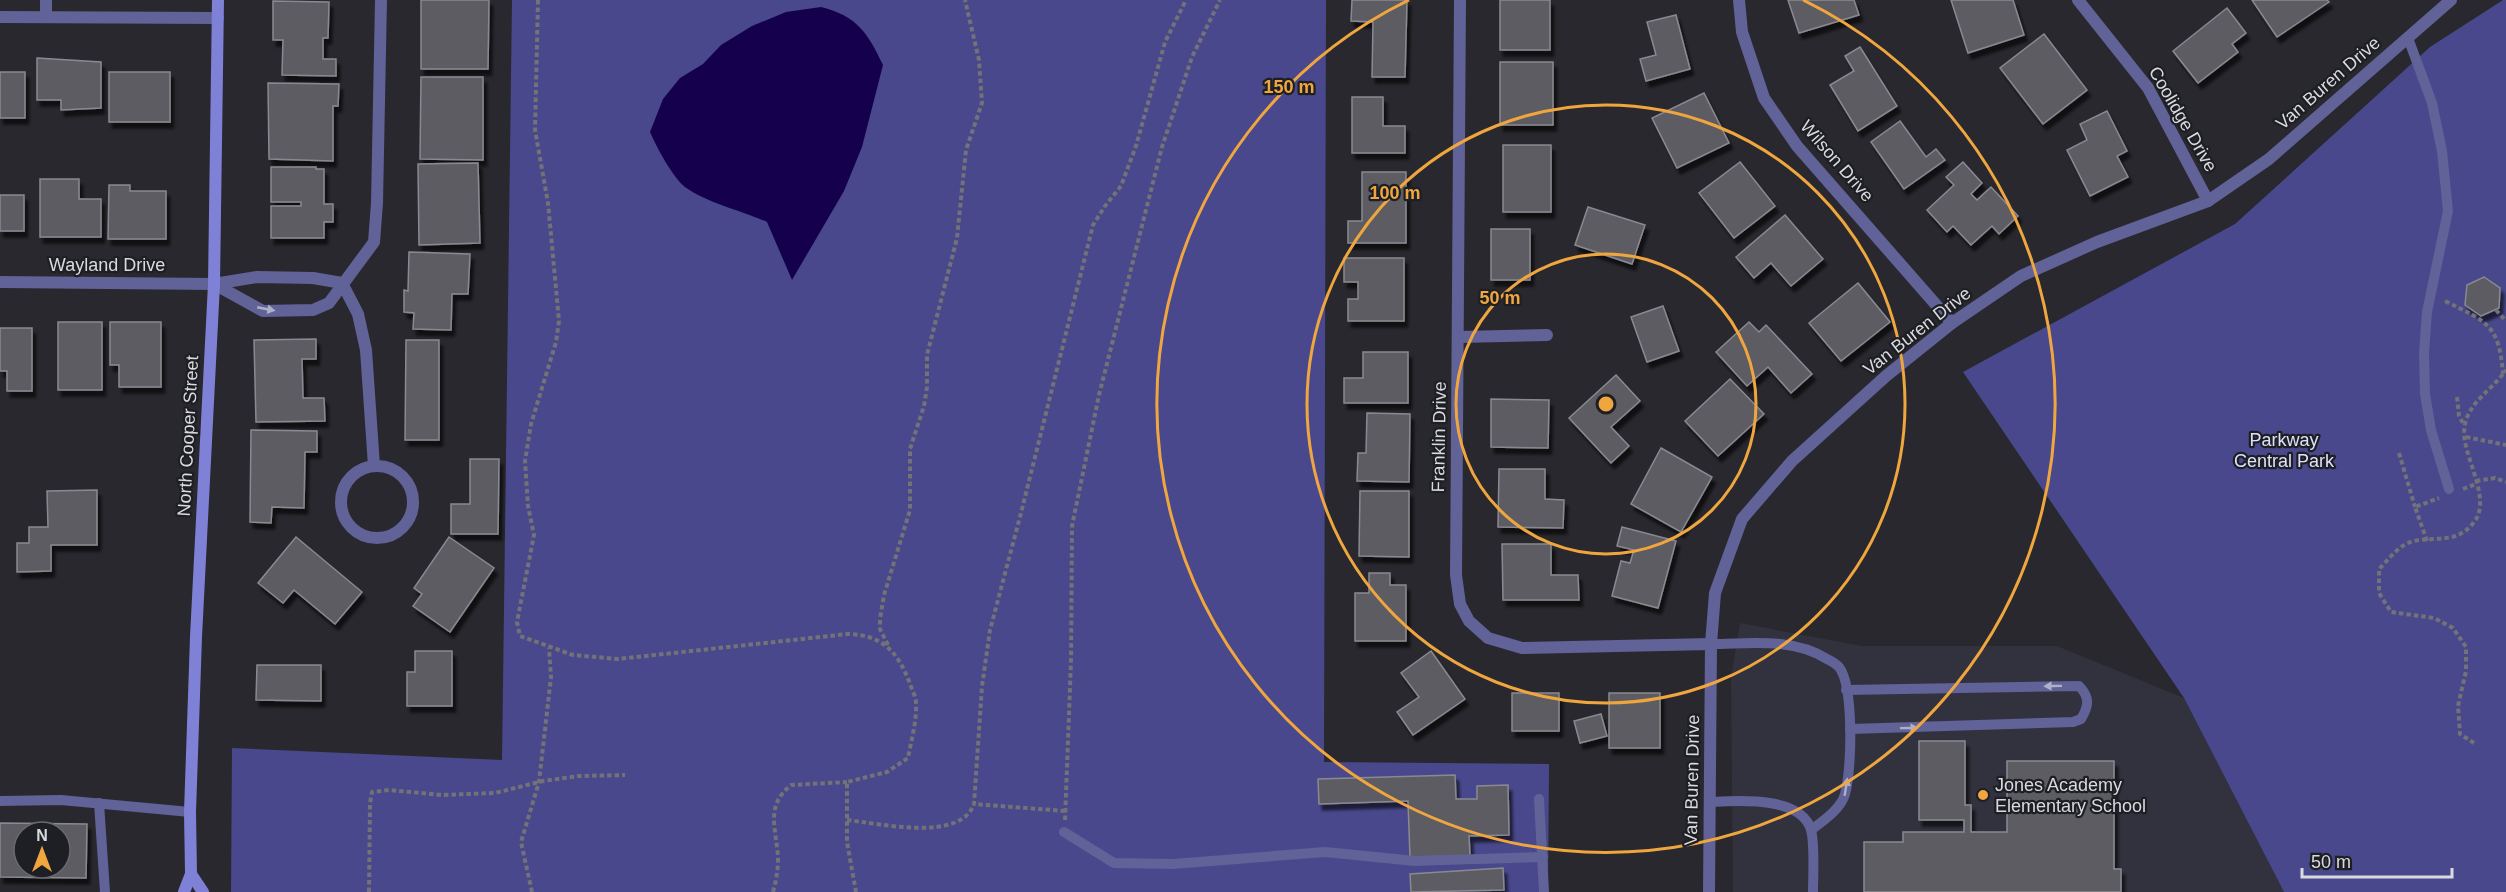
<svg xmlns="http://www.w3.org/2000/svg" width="2506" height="892" font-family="Arial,sans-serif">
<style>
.built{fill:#31323d}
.green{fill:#49488c}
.water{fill:#15004e}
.building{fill:#5b5c62;stroke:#898a91;stroke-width:1.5;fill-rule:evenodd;filter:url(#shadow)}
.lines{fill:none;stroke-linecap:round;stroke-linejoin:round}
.path{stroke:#727278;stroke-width:4;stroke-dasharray:4.5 3;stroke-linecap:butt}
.lane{stroke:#606298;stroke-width:10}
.street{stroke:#606298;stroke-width:12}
.secondary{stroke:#7f81d7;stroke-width:12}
.oneway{fill:#afb0c6}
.ring{fill:none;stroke:#f0a63f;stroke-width:3}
.poi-dot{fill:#f0a63f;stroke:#1e1f24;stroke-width:2}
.labels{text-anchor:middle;stroke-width:4.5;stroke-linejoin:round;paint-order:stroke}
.street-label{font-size:18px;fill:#d9dade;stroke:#1e1f24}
.park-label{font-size:18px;fill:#dfe1f9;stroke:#1e1f24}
.poi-label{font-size:18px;fill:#d9dade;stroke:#1e1f24;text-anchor:start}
.centre{fill:#f0a63f;stroke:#1e1f24;stroke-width:3}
.ring-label{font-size:18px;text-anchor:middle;font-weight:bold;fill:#f0a63f;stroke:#1e1f24;stroke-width:4.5;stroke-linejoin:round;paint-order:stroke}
</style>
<defs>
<filter id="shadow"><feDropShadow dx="3.5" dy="6" stdDeviation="1.5" flood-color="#0009"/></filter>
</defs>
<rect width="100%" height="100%" fill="#28282e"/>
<polygon class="built" points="1740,623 1862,646 2057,646 2184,698 2284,892 1733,892 1731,678"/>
<g class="green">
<polygon points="512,0 1326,0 1324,762 1549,764 1548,892 231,892 232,748 502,760"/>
<polygon points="2503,0 2506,0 2506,892 2284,892 2184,698 1963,372 2235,224 2430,47"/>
</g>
<path class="water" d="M821,7C857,16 868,33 883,65L862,147L844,191L792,280L767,222C743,211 707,203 685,187C673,178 656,146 650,132L663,99L680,78L703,64L721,45L752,26L786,12Z"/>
<g class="building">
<polygon points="421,0 489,0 488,69 421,69"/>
<polygon points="1352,0 1407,0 1405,77 1372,77 1373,22 1351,21"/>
<rect x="1500" y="0" width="50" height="50"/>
<polygon points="1788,0 1854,0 1859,15 1799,33"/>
<polygon points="1951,0 2013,0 2024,35 1968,53"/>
<polygon points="2252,0 2327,0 2329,2 2277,37"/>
<polygon points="273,1 329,2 328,38 323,38 323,59 336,59 336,76 282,75 283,40 273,40"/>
<polygon points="2227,8 2246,33 2232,44 2238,52 2198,83 2173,51"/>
<polygon points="1676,15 1690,69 1646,81 1640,59 1656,55 1647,22"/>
<polygon points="2044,34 2087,90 2043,124 2000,68"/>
<polygon points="1860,47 1897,106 1858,131 1830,85 1854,71 1845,56"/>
<polygon points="37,58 101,62 101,108 61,110 61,100 37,100"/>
<rect x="1500" y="62" width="53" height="63"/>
<rect x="0" y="72" width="25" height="46"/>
<rect x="109" y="72" width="61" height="50"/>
<polygon points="421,77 483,77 483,160 420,159"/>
<polygon points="268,83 339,84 338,106 333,106 333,161 269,159"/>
<polygon points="1704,93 1729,143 1677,168 1652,118"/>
<polygon points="1352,97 1383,97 1383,126 1405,126 1405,153 1352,153"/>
<polygon points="2107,111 2127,151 2117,156 2128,177 2090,196 2067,150 2087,140 2080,124"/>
<polygon points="1900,121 1926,157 1936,149 1945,160 1904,189 1871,142"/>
<rect x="1503" y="145" width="48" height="67"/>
<polygon points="1740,162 1775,206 1734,238 1699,193"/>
<polygon points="1963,162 1982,183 1971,194 1977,200 1991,187 2018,216 1999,234 1992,226 1971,245 1953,226 1947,232 1927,210 1954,185 1946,177"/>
<polygon points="478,163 480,243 419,245 418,164"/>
<polygon points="271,167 316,167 316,169 324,169 324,204 333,204 333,222 324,222 324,238 271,238 271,206 301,206 301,202 271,202"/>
<polygon points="1362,172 1406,172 1406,243 1348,243 1348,221 1362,221"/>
<polygon points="40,179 79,179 79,199 101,199 101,237 40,237"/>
<polygon points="109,185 130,185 130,191 166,191 166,239 108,239"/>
<rect x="0" y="195" width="24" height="36"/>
<polygon points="1588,207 1645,225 1632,264 1575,245"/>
<polygon points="1785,215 1823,259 1791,286 1771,263 1754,278 1736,257"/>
<rect x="1491" y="229" width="39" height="51"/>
<polygon points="409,252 470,254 468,294 452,294 451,330 413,329 414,313 404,312 404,290 408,291"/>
<polygon points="1344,258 1404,258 1404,321 1348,321 1348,299 1358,299 1358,282 1344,282"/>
<polygon points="2484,277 2500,288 2499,308 2481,316 2465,305 2467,285"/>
<polygon points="1858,283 1890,322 1841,361 1809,323"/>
<polygon points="1663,306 1679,351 1647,362 1631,317"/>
<rect x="58" y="322" width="44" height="68"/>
<polygon points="110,322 161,322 161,387 119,387 119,365 110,365"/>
<polygon points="1749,322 1759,332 1766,325 1812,374 1791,393 1768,367 1747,386 1716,352"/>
<polygon points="0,328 32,328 32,391 7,391 7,371 0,371"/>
<polygon points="316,339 316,359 302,359 303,398 324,398 325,421 256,422 254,340"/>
<polygon points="406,340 439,340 439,440 405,440"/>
<polygon points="1363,352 1408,352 1408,403 1344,403 1344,378 1363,378"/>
<polygon points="1616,375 1640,401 1611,427 1629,446 1611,463 1569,418"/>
<polygon points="1730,379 1764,414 1718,456 1685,421"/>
<polygon points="1491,399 1549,400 1548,448 1491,447"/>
<polygon points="1367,413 1410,414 1409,482 1357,481 1358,453 1366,453"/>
<polygon points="251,430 317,431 317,452 305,452 304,508 272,507 271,523 250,522"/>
<polygon points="1661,448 1712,477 1681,532 1631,504"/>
<polygon points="470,459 499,459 498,534 451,534 451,504 470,504"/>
<polygon points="1499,469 1545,469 1545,499 1564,500 1563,528 1498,527"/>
<polygon points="97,490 97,545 51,545 51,571 17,572 17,543 29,543 29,527 48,527 47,491"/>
<polygon points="1360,491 1409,491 1409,557 1359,556"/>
<polygon points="1622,527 1676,541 1658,608 1612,596 1621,561 1630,563 1634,550 1617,546"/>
<polygon points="296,537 362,592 335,624 294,590 283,603 258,583"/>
<polygon points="449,537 494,568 450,632 413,606 422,594 414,588"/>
<polygon points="1502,544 1551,544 1551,575 1578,575 1579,600 1503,600"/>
<polygon points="1369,573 1390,573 1390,585 1406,585 1406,641 1355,641 1355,593 1369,593"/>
<polygon points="415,651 452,651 452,706 407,706 407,672 415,672"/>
<polygon points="1431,651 1465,699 1413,735 1397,712 1419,697 1401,673"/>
<polygon points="257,665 321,665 321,701 256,700"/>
<rect x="1512" y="693" width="47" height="38"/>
<rect x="1609" y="693" width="51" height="55"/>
<polygon points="1601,714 1607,736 1580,743 1574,721"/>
<polygon points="1919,741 1965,741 1965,805 1971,805 1971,832 2007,832 2007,761 2114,761 2114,869 2121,869 2121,892 1864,892 1864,842 1903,842 1903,832 1964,832 1964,820 1919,820"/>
<polygon points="1455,775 1456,799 1477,799 1477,786 1508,785 1509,835 1469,836 1470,856 1410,857 1408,801 1319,804 1318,779"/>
<path d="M0,823L87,824L86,878L0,877ZM24,832H60V868H24Z"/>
<polygon points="1503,868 1504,890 1411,892 1410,874"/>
</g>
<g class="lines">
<g class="path">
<path d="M538,0L535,130L548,203L559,321L556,342L531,424L525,461L528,506L534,535L517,622L520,636L573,655L618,659L848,634C882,635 897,651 909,681C911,688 916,696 916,703C917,721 911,741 908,758L887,772L847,782V842L856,892"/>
<path d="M2445,301C2487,322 2499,324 2503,374"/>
<polyline points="2496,310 2506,321"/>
<polyline points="2457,397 2459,416 2464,425"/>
<polyline points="2466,437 2506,445"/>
<polyline points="2399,453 2415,507"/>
<polyline points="2476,481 2495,478 2506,482"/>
<polyline points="2463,489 2476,484"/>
<polyline points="2427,541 2415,507 2439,498"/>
<polyline points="888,645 880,629 880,619 884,595 910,510 910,449 924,406 927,387 927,355 957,238 966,150 982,103 979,60 965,0"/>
<path d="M2474,743L2460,734L2458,706L2466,671V647L2453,628L2434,618L2391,612L2379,593V569C2387,561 2396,549 2406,544C2427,533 2455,548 2474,522C2494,497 2458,451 2465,424C2470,401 2493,389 2506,370"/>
<polyline points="1065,811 974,804 982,686 990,630 1021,513 1093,225 1105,206 1121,186 1136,146 1165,42 1186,0"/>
<path d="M847,820C878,823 960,843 974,804"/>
<polyline points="1065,820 1071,661 1072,526 1099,395 1162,147 1192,57 1220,0"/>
<polyline points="369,892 370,803 372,792 389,790 442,795 495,793 543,781 579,776 625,775"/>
<polyline points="532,892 521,842 539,782 551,677 549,648"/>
<path d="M773,892C776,881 778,871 778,859C777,829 764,807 791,785L847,782"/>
</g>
<g class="lane">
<polyline points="2408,38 2432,103 2442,151 2448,211 2427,312 2424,353 2425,394 2431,430 2449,489"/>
<path d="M1711,644C1750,644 1793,637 1827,659C1831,661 1836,664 1839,667C1854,686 1852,770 1845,794C1841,809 1823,821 1811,830"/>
<path d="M1846,690L2079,686C2090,697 2089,706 2081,719L2073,722L1850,729"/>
<polyline points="1539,799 1544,892"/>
<polyline points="0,801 61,800 190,812"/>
<path d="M1709,802C1736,801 1801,795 1811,830C1815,844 1813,877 1813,892"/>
<polyline points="99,803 105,892"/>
<polyline points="1064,832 1114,863 1173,864 1325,852 1415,861 1543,857"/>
</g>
<g class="street">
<polyline points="1460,0 1456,575 1460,604 1469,621 1488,638 1522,648 1711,644"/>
<polyline points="1739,0 1742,32 1764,98 1797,146 1952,323"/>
<polyline points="2078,0 2148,88 2208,201"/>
<polyline points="0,17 218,18"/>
<polyline points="46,17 46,0"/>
<polyline points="0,282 214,284 257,277 313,278 342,283"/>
<polyline points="342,283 358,314 366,350 374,466"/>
<polyline points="214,284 263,311 313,310 329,303 374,242 377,203 381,0"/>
<polyline points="1459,337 1547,335"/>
<circle cx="377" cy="502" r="36"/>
<polyline points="1709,892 1711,644 1715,593 1742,519 1792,461 1886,376 1952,323 2021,276 2097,242 2208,201 2269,159 2451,0"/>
</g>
<g class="secondary">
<polyline points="191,874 203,892"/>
<polyline points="184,892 191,874 190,812 196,637 214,284 218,0"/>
</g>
</g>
<defs><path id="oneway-solid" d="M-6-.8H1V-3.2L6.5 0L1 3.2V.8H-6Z" transform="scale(1.5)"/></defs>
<g class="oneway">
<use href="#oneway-solid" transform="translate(266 309) rotate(11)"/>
<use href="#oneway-solid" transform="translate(2053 686) rotate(179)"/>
<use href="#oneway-solid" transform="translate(1909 728) rotate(-1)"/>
<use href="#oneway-solid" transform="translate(1846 787) rotate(-81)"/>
</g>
<g class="ring">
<circle cx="1606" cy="404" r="150"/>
<circle cx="1606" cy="404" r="299"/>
<path d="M1803 0A449 449 0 1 1 1409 0"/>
</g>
<circle class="poi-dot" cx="1983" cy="795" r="6"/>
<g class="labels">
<g class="street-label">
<text transform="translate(2328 83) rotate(-41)" y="6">Van Buren Drive</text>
<text transform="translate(2183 119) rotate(60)" y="6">Coolidge Drive</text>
<text transform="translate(1837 161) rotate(49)" y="6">Wilson Drive</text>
<text x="107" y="271">Wayland Drive</text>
<text transform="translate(1917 331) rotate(-38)" y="6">Van Buren Drive</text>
<text transform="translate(188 436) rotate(-87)" y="6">North Cooper Street</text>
<text transform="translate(1439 437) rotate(-89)" y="6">Franklin Drive</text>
<text transform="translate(1692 780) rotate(-89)" y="6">Van Buren Drive</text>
</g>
<g class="park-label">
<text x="2284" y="446">Parkway<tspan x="2284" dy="21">Central Park</tspan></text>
</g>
<g class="poi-label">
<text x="1995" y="791">Jones Academy<tspan x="1995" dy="21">Elementary School</tspan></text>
</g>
</g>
<circle cx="1606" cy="404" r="9" class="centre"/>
<g class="ring-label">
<text x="1289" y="93">150 m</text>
<text x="1395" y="199">100 m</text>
<text x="1500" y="304">50 m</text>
</g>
<g transform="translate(42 850)"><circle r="28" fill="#1e1f24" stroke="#696a6e" stroke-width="1.5"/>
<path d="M0-4.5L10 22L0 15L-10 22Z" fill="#f0a63f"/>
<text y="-9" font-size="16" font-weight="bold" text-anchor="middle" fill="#d9dade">N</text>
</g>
<path d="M2302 868v9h150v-9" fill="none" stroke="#d9dade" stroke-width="3"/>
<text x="2311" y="868" font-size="18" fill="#d9dade" stroke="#1e1f24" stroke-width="4.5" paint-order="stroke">50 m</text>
</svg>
